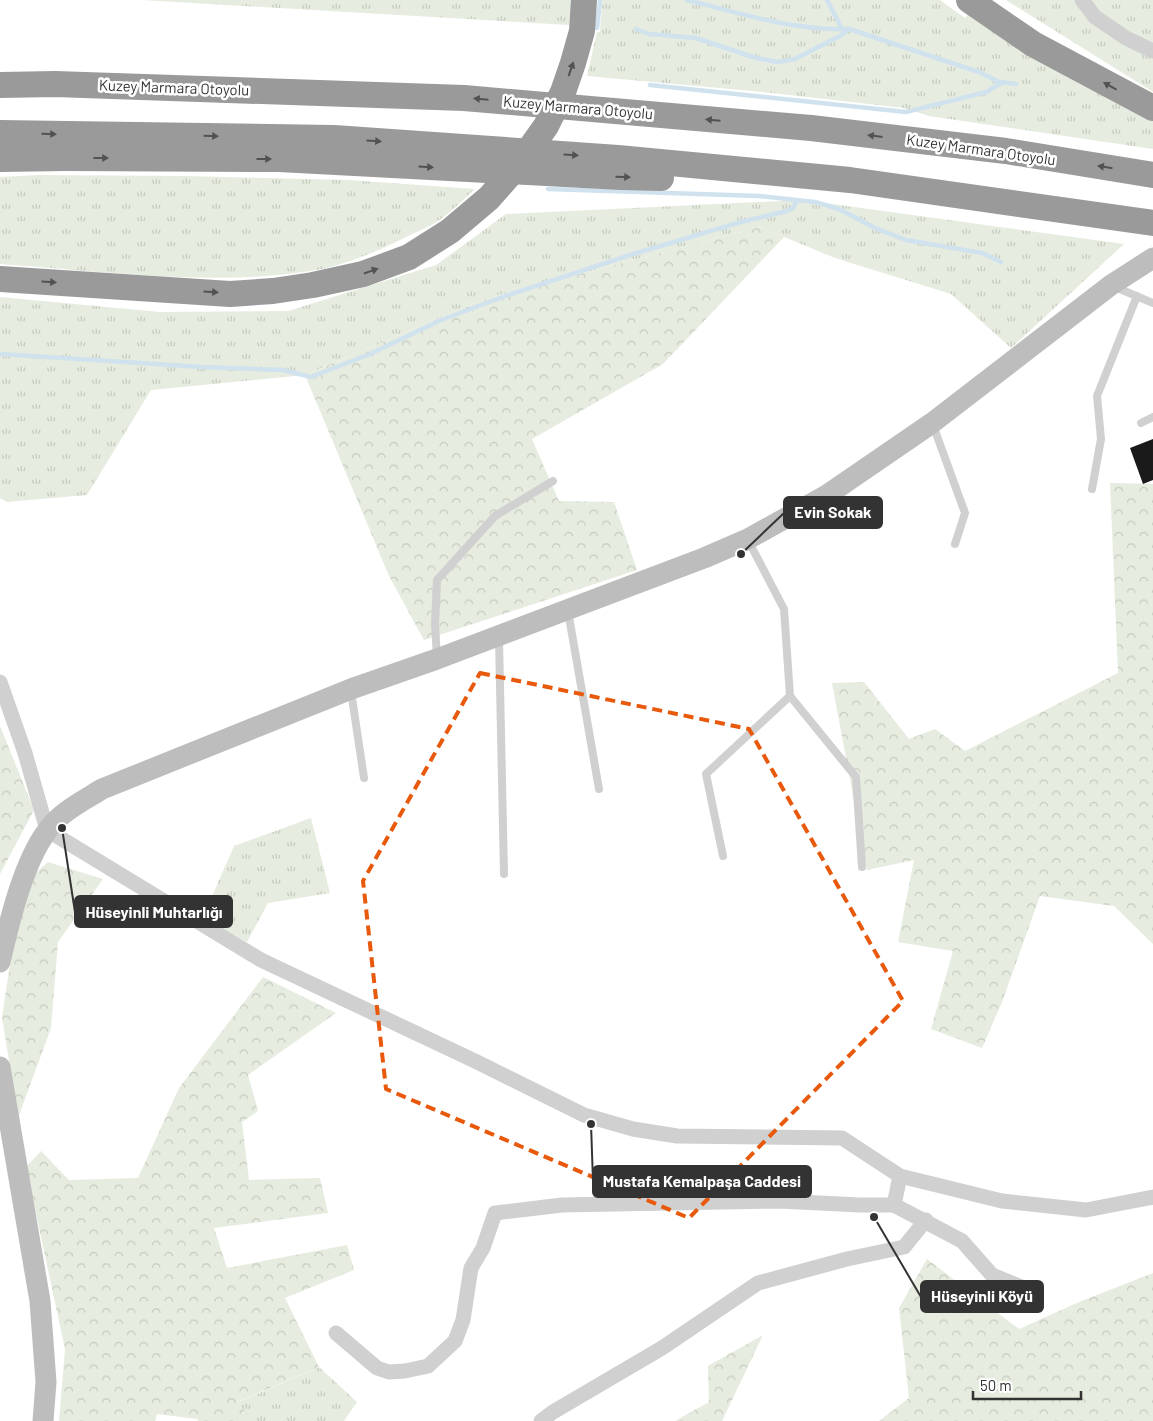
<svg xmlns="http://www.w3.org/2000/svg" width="1153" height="1421" font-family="Barlow,sans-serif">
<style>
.grass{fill:url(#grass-tufts)}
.forest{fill:url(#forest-crowns)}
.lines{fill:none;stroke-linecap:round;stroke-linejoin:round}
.stream{stroke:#cfe2ee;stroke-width:4.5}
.building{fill:#1a1a1a}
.lane{stroke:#d0d0d0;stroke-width:8}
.street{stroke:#d0d0d0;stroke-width:15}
.secondary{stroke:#bdbdbd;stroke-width:21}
.highway{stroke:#9a9a9a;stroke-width:26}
.oneway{fill:#525252}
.marked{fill:none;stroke:#e8590c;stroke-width:4;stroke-dasharray:10 6;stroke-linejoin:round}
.labels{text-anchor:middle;stroke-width:5;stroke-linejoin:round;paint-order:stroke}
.street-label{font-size:15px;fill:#333;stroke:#fff}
.leader{fill:none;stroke:#333;stroke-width:2}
.callout-dot{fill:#333;stroke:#fff;stroke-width:2}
.callout{fill:#333;stroke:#333;stroke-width:2}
.callout-label{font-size:16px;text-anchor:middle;font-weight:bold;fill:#fff}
</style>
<defs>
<pattern id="grass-tufts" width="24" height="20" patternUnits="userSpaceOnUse" patternTransform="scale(1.25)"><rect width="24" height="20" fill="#e6ecdf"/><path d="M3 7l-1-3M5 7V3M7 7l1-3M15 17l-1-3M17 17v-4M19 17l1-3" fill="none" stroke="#c6cbc0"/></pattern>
<pattern id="forest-crowns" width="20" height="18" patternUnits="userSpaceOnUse" patternTransform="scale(1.25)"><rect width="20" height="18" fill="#e6ecdf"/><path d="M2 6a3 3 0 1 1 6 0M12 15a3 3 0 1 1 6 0" fill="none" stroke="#c6cbc0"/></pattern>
</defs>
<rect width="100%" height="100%" fill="#fff"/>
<g class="grass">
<polygon points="142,0 572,0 569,25"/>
<polygon points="602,0 940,0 965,18 969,13 1153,119 1153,149 929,116 904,108 763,92 587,76 597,32 600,32"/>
<polygon points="1006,0 1153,0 1153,92"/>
<path d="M38,175L182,176L348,180L475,189C464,199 453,210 441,219C430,227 416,232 404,238C378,251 350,263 322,269C221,288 102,271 0,264V177Z"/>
<polygon points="803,200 1124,244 1011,348 951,294 835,258 760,227 484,299 305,375 151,390 87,495 7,502 0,498 0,297 160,312 288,311 436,265 506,214"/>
<polygon points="311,818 330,893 268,903 247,942 203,917 234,846"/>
<polygon points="319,1367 357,1402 344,1421 254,1421 236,1403"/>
</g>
<g class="forest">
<polygon points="760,227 784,237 663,364 532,439 559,501 614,502 637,570 424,640 389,576 305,375 484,299"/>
<polygon points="1110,483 1153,484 1153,944 1114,906 1040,896 1002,1002 982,1048 931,1029 953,951 898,942 914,860 867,870 832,683 864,682 909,739 935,729 965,751 1118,673"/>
<polygon points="0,726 34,810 0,874"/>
<polygon points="48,862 103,879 58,942 51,1028 18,1118 2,1017 22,885"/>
<polygon points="263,977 336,1013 248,1075 258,1111 242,1122 249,1180 320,1178 328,1213 214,1228 227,1268 347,1245 354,1270 285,1298 319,1367 237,1402 254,1421 198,1421 197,1419 157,1414 155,1421 59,1421 65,1349 26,1167 41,1151 69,1180 138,1178 179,1088"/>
<polygon points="927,1259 1019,1329 1079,1302 1153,1273 1153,1421 879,1421 909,1398 899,1308"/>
<polygon points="763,1335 722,1421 675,1421 709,1402 708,1366"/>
</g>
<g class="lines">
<g class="stream">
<path d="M687,0C739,13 794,31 849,29L979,72L999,82L1016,84"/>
<polyline points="827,0 842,29"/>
<polyline points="597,28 600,0"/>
<polyline points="636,29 649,34 696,38 756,58 778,62 795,59 840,36 849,29"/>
<polyline points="650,85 906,112 986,92 1003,82"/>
<polyline points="548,189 759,196 815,202 839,209 875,228 906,240 982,253 1001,262"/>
<polyline points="0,354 202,367 283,370 311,377 370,354 441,320 508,295 627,256 741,222 787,211 793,208 797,200"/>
</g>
</g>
<polygon class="building" points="1153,439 1153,480 1143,484 1130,448"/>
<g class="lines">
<g class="lane">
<polyline points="1115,287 1153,303"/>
<polyline points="1141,423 1153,417"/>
<polyline points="933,425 965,513 955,544"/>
<polyline points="1092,489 1101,439 1097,396 1137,296"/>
<polyline points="748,540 784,609 790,696 856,777 862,867"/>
<polyline points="568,611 599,789"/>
<polyline points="499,639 504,874"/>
<polyline points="437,657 435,624 437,580 495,516 553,481"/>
<polyline points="351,691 364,778"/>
<polyline points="723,856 706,774 790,696"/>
</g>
<g class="street">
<polyline points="1082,0 1095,17 1126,38 1153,51"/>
<polyline points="0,682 25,753 47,830 261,960 475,1061 584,1115 633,1129 677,1136 842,1138 900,1176 1002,1201 1086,1210 1153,1197"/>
<polyline points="900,1176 894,1205 962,1241 992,1275 1024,1288"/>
<polyline points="336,1333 377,1368 389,1372 405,1371 428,1366 455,1341 463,1320 471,1268 483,1248 495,1213 562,1205 779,1201 860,1205 894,1205"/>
<polyline points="541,1421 553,1412 662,1348 758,1283 847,1259 904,1247 926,1220"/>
</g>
<g class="secondary">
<path d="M0,962C9,923 23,863 47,831C60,812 83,801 102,789L351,689L437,659L704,558L748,539L827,495L881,458L932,423L1111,285L1153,258"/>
<polyline points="0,1067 40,1301 46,1382 43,1421"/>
</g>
<g class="highway">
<polyline points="969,0 1033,44 1153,108"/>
<polyline points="0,85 55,84 464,98 811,128 1006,151 1153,175"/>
<polyline points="0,133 334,138 618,158 850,180 1153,223"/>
<polyline points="0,159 66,158 279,159 621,177 661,178"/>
<polyline points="0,279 230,294 273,291 313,285 363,274 409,257 450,231 489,198 519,164 546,126 563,92 573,63 582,31 584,0"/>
</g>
</g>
<defs><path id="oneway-solid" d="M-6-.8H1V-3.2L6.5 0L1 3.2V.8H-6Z" transform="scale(1.25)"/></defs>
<g class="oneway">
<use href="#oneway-solid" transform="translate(571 69) rotate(-71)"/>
<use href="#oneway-solid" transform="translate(1110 86) rotate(-151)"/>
<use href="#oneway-solid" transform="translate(481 99) rotate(-175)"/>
<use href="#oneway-solid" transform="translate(713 120) rotate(-175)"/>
<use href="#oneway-solid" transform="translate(49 134) rotate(1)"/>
<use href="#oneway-solid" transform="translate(211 136) rotate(1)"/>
<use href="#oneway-solid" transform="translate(875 136) rotate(-173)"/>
<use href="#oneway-solid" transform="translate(374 141) rotate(4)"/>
<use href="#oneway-solid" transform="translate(571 155) rotate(4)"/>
<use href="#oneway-solid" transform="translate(101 158)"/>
<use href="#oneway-solid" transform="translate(264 159)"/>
<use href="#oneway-solid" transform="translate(426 167) rotate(3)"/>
<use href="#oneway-solid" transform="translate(1105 167) rotate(-171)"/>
<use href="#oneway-solid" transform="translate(623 177) rotate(2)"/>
<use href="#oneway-solid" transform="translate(371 271) rotate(-19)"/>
<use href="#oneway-solid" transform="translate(49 282) rotate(4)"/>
<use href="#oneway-solid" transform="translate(211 292) rotate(3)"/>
</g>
<path class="marked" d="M480,673L749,729L903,1001L689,1218L386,1089L363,881Z"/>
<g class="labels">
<g class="street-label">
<text transform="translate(174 88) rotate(2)" y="5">Kuzey Marmara Otoyolu</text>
<text transform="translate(578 108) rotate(5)" y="5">Kuzey Marmara Otoyolu</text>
<text transform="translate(981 150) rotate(8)" y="5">Kuzey Marmara Otoyolu</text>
</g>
</g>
<path class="leader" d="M741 554L784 513M62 828L75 912M591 1124L593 1181M874 1217L921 1297"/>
<g class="callout-dot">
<circle cx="741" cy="554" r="5"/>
<circle cx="62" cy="828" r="5"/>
<circle cx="591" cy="1124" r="5"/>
<circle cx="874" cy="1217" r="5"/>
</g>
<g class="callout">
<rect x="784" y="497" width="98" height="31" rx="5"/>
<rect x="75" y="896" width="157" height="31" rx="5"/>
<rect x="593" y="1166" width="218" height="31" rx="5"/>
<rect x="921" y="1281" width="122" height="31" rx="5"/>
</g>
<g class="callout-label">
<text x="833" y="518">Evin Sokak</text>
<text x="154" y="918">Hüseyinli Muhtarlığı</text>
<text x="702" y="1187">Mustafa Kemalpaşa Caddesi</text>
<text x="982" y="1302">Hüseyinli Köyü</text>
</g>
<path d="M973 1391v8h108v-8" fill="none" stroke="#333333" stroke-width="2.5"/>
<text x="980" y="1391" font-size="15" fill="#333333" stroke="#ffffff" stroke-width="4" paint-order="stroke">50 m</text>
</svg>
